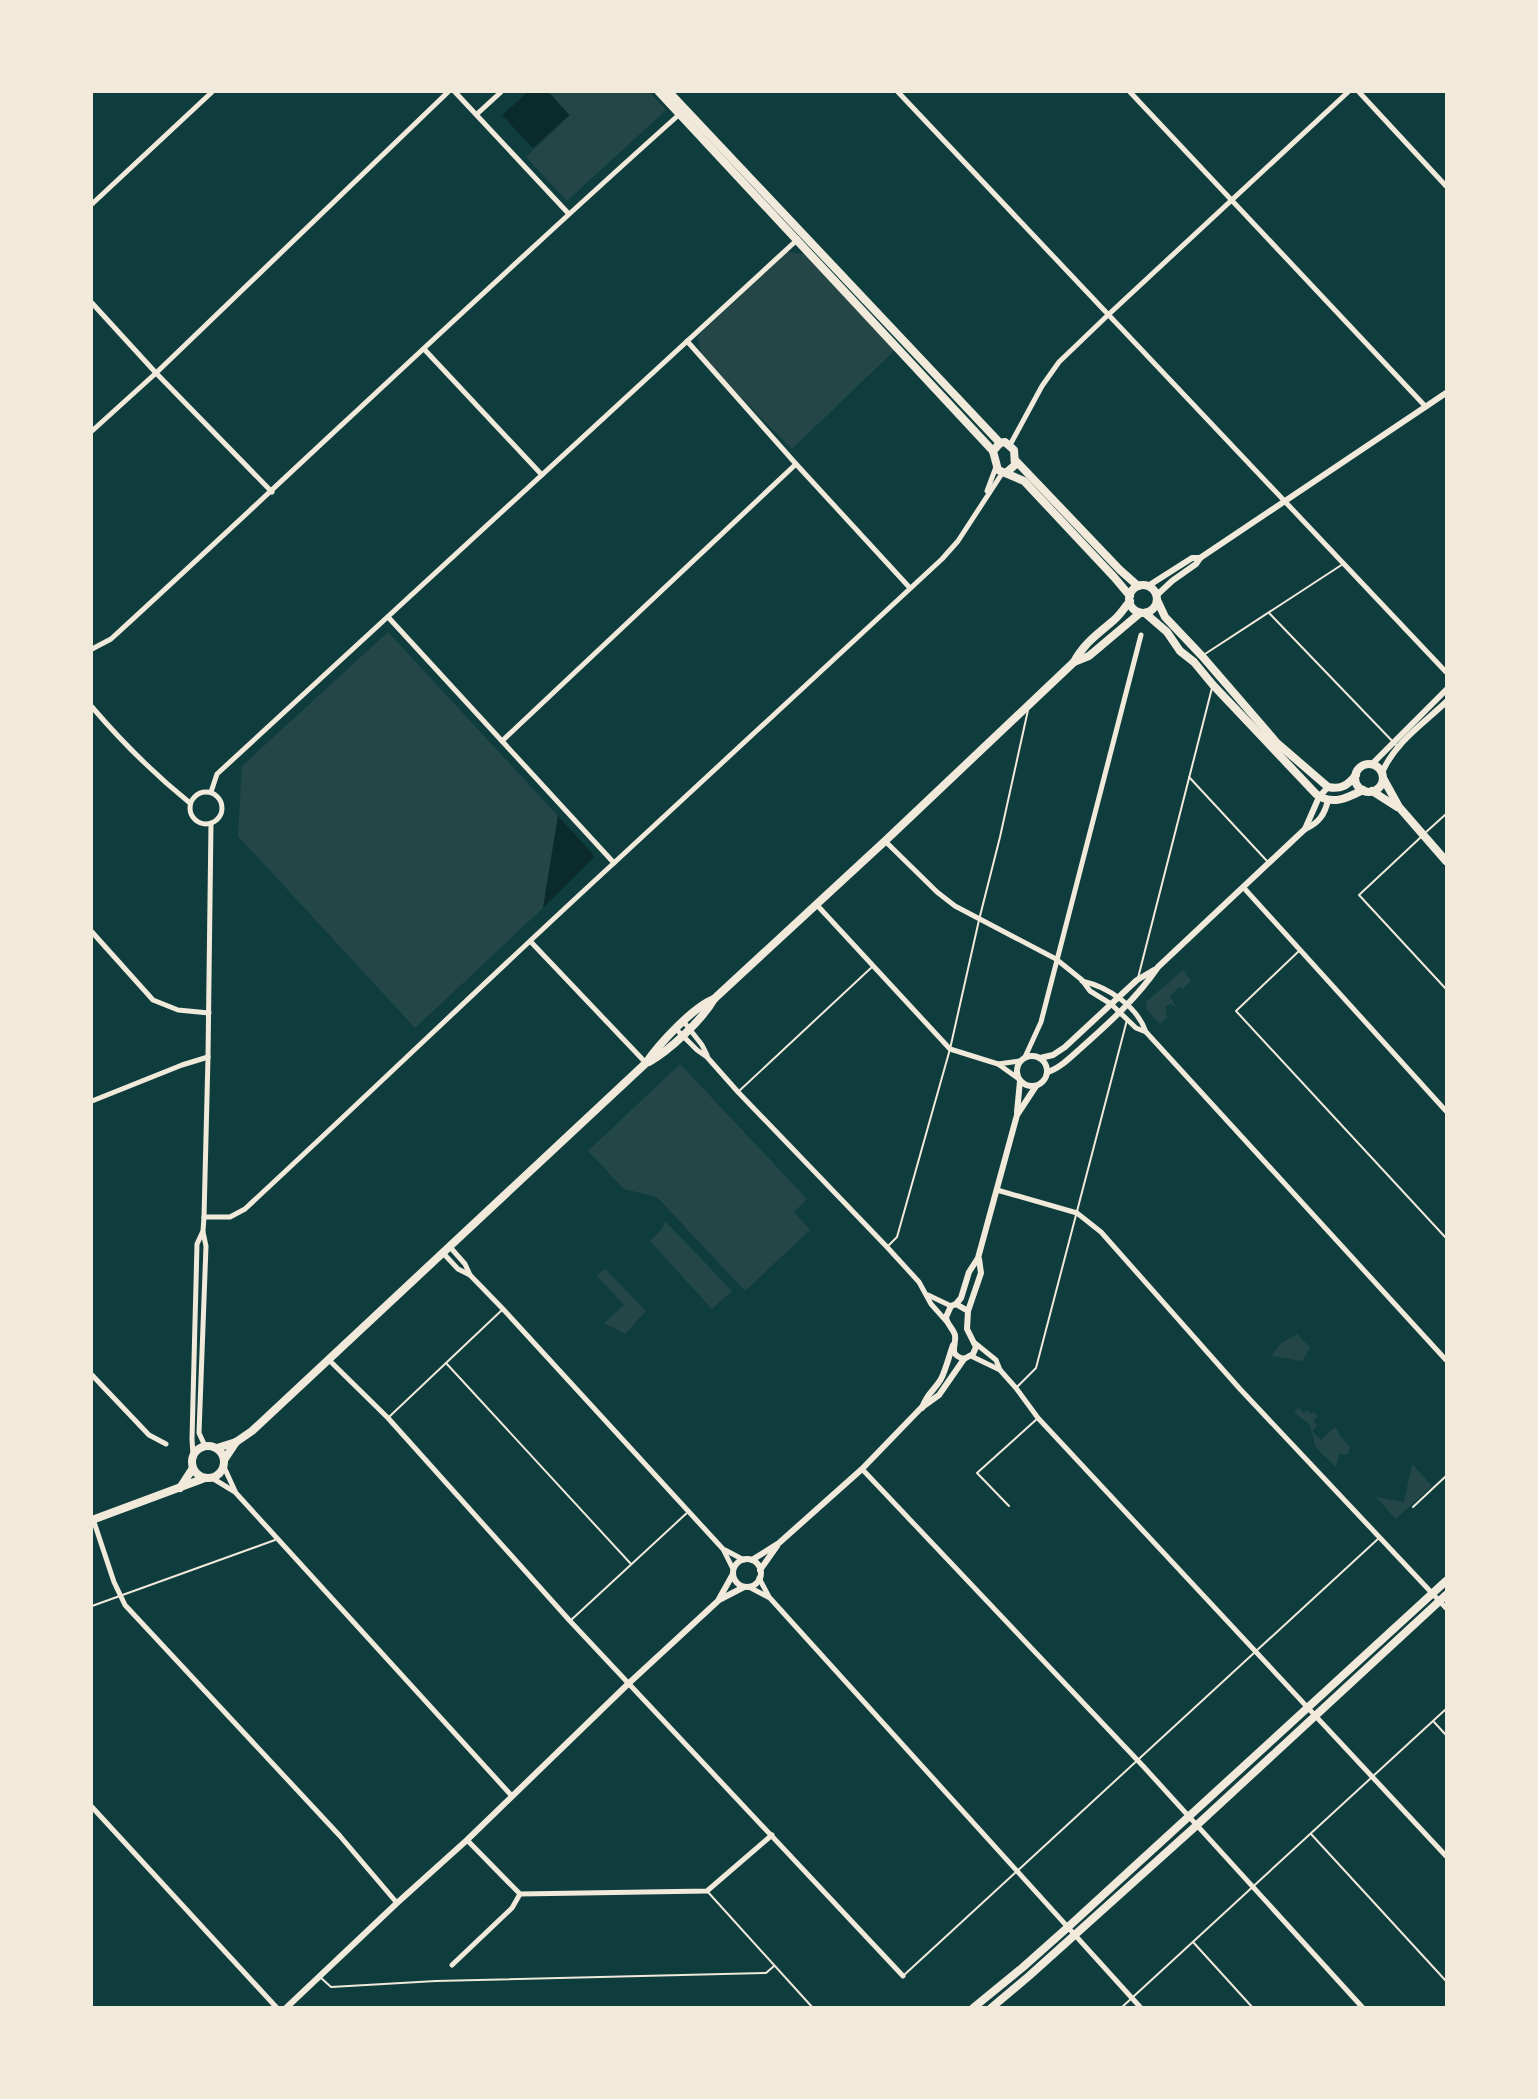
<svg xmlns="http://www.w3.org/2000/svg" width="1538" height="2099" font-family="Karla,sans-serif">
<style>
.green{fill:#244646}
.water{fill:#0a2a2b}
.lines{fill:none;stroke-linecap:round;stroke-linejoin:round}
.service{stroke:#f1e9da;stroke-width:2}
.minor{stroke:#f1e9da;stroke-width:5}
.tertiary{stroke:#f1e9da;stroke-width:6}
.secondary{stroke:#f1e9da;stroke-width:8}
.primary{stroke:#f1e9da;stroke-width:8}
</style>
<rect width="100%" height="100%" fill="#0f3d3e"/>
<g class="green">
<polygon points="549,92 649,92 666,110 567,201 526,157 570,115"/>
<polygon points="787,252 806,254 896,349 792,449 701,356 698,336"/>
<polygon points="388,632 558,816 543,908 415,1028 238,836 242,766"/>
<polygon points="1183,970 1191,981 1183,989 1179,987 1170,996 1176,1007 1171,1004 1165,1006 1167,1018 1160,1024 1147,1010 1146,1002"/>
<polygon points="680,1064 807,1199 794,1212 810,1230 745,1291 657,1197 624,1189 588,1151"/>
<polygon points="665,1221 732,1291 712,1309 650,1241 662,1229"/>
<polygon points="605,1269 646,1311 625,1334 604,1323 624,1305 597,1276"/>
<polygon points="1297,1334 1310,1348 1302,1361 1271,1356 1280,1344"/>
<path d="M1299,1408L1303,1413L1307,1410L1311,1414L1314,1412L1318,1416L1313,1421L1317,1426L1312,1431L1321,1440L1335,1427L1339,1432V1435L1350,1447L1348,1455L1339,1454L1336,1468C1331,1461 1318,1452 1315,1445C1313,1438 1312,1432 1310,1425L1294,1412Z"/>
<polygon points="1412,1464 1432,1486 1396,1519 1376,1497 1404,1502"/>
</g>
<g class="water">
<polygon points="528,92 548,92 569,115 533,148 502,115"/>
<polygon points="558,816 592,853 594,857 543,908"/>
</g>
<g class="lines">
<g class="service">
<polyline points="1269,613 1398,747"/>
<polyline points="1205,654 1343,564"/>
<polyline points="1189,777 1267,861"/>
<polyline points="1425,833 1446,814"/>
<polyline points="1421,837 1359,895 1446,989"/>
<polyline points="1300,950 1236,1011 1446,1238"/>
<polyline points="1138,978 1212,688"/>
<polyline points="738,1092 872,967"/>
<polyline points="889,1245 897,1237 950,1049 979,920 1000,837 1028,710"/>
<polyline points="446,1363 631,1564"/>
<polyline points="1016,1388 1036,1368 1127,1020"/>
<polyline points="390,1416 503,1309"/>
<polyline points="1009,1506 977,1473 1038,1418"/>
<polyline points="1413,1507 1446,1476"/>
<polyline points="92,1606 275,1540"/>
<polyline points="570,1621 689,1511"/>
<polyline points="1434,1722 1446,1735"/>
<polyline points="1311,1834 1446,1981"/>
<polyline points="707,1891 813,2008"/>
<polyline points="1193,1942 1253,2008"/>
<polyline points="903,1976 1379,1538"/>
<polyline points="320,1977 331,1987 436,1981 766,1973 774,1966"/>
<polyline points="1121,2008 1446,1709"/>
</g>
<g class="minor">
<polyline points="455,92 568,213"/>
<polyline points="898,92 1446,672"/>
<polyline points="1130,92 1426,407"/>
<polyline points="1359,92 1446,186"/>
<polyline points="477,114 501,92"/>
<polyline points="92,204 212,92"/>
<polyline points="92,303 156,373 272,492"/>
<polyline points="687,341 796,464 910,588"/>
<polyline points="424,349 542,475"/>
<polyline points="92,431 156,373 448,92"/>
<polyline points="1010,445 1042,386 1059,362 1108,315 1348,92"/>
<polyline points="987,491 996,467"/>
<polyline points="388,617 614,863"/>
<path d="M92,649L111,639C302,464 489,284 682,112"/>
<path d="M92,707C122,742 154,774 190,803"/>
<polyline points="502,741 796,464"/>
<polyline points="211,792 217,774 798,239"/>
<circle cx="206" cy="808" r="16"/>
<polyline points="885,841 937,892 955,906 1056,959 1082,980 1090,991 1111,1004 1136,1028 1146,1032 1446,1360"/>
<polyline points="1243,887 1446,1111"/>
<polyline points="816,904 950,1049 998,1064 1020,1061"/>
<polyline points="92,932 153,1000 178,1010 209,1013"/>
<polyline points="531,942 646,1063"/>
<path d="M1082,981C1108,987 1137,1006 1146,1032"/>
<polyline points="684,1022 702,1045 707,1055"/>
<polyline points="676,1029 697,1050 707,1057 738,1092 887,1247 919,1282 931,1304 947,1322"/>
<polyline points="1025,1057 1041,1022 1141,635"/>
<polyline points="998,1064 1019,1079"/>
<polyline points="92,1101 182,1065 208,1057"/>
<polyline points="997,1190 1077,1213 1101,1232 1240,1389 1446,1608"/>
<path d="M204,1217H230L245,1209C369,1094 491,976 615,862C724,761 833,660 942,559L958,541L1003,472"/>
<polyline points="203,1232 206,1246 199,1433 205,1446"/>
<polyline points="450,1247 465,1264 470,1275"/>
<polyline points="443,1253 458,1269 470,1275 503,1309 723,1549 733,1569"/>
<polyline points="928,1295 951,1306"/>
<polyline points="975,1343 996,1360 1000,1370 1016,1388 1038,1418 1446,1856"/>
<polyline points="971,1356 1000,1370"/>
<polyline points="329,1360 388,1418 570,1621 903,1976"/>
<polyline points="92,1375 149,1435 166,1444"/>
<polyline points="193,1455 192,1439 197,1244 203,1231 204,1217 208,1057 211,823"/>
<polyline points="224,1467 235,1491"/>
<polyline points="862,1469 1143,1766 1363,2008"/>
<polyline points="212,1478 235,1492 511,1795"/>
<polyline points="93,1519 114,1582 125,1605 340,1836 397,1903"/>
<polyline points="725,1550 744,1560"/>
<polyline points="759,1578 769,1597 1141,2008"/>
<polyline points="749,1587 768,1597"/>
<polyline points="92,1807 277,2008"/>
<polyline points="467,1840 520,1894 707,1891 772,1835"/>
<polyline points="452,1965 512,1908 520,1894"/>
</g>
<g class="tertiary">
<polyline points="1148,586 1192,558 1200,558"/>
<polyline points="1157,595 1172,581 1196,564 1200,558 1446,393"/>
<polyline points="1372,764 1446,690"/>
<path d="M1382,773C1394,743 1424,723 1446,702"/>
<polyline points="1305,829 1319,797 1328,787"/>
<circle cx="1032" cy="1071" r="15"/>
<polyline points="1040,1058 1053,1055 1065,1047 1137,980 1154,970"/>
<path d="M1048,1072C1060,1068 1071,1057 1081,1048C1109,1023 1137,998 1158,967L1305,829C1319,823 1325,814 1328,800"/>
<polyline points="1017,1112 1020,1081"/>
<polyline points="956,1304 961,1298 969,1272 978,1258 1017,1115 1036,1086"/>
<path d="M956,1304L968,1311L967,1329L976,1347L973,1354L964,1359C947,1354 957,1346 955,1335C953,1328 947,1325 946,1317L951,1306Z"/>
<polyline points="968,1311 981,1273 979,1259"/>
<path d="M922,1408C927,1393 934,1391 941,1379C946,1369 949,1356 953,1345"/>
<circle cx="747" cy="1573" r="14"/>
<polyline points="752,1560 779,1543 862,1469 921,1408 939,1395 964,1359"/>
<polyline points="760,1570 777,1546"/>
<polyline points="719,1599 733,1574"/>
<polyline points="286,2008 397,1903 467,1840 628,1684 719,1600 744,1587"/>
</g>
<g class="secondary">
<polyline points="659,92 993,451"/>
<polyline points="669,92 1000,443"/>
<polyline points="1015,460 1120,570 1138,586"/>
<polyline points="1007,472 1015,465 1014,450 1005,442 1000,443 993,451 998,470 1024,481 1114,577 1130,596"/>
<circle cx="1143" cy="599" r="14"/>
<path d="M1157,600L1165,617L1202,656L1277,743L1328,787C1341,790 1348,785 1356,775"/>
<path d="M1145,613L1167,632L1180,651L1194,662L1213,685L1316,794C1332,806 1347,798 1363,790"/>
<polyline points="1074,662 1089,656 1140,613"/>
<circle cx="1369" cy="778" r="14"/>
<polyline points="1383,778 1399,807 1446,861"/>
<polyline points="1372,791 1397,807"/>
<path d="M649,1062C670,1050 702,1020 714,999L885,841L1074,662C1084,643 1098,634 1114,620C1120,615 1125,607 1130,601"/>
<circle cx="208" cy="1462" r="16"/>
<path d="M217,1448L236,1442L252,1431L646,1063C659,1044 693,1007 714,999"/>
<polyline points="224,1460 236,1442"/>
<polyline points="180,1488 193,1468"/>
<polyline points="92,1520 205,1478"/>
</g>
<g class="primary">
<polyline points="973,2008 1022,1968 1067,1928 1446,1581"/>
<polyline points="991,2008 1029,1976 1197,1825 1446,1595"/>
</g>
</g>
<rect width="1538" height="2099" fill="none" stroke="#f1e9da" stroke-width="186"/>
</svg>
